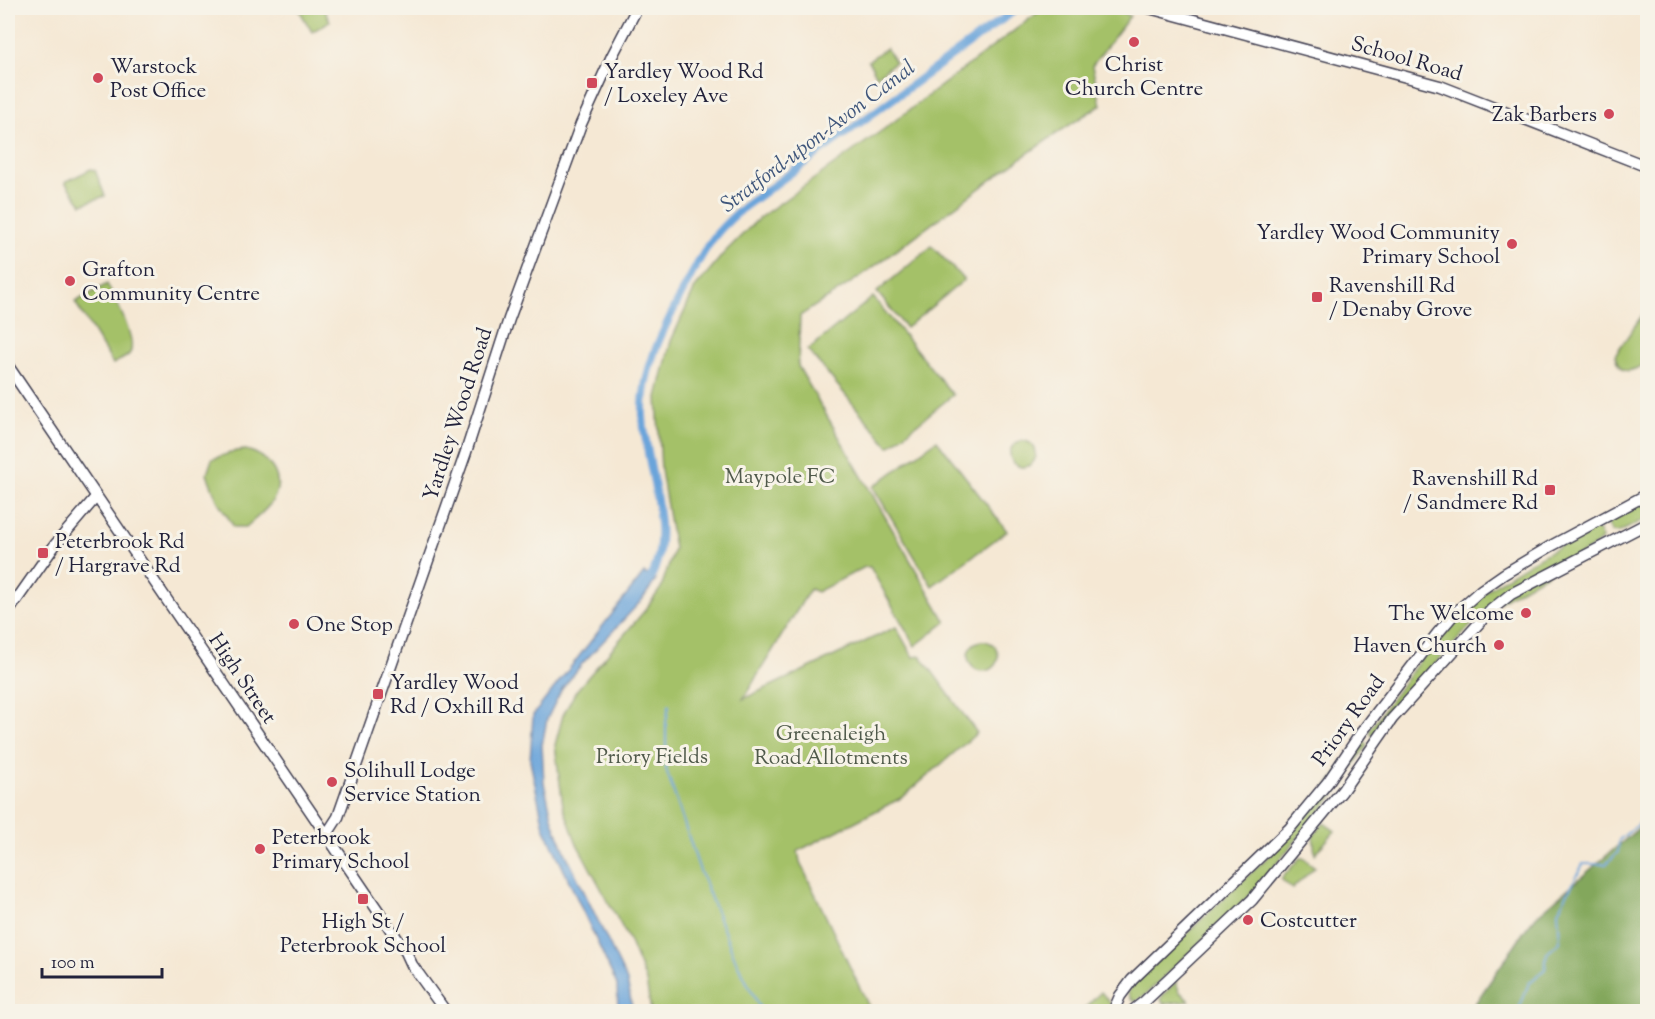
<svg xmlns="http://www.w3.org/2000/svg" width="1655" height="1019" font-family="'Sorts Mill Goudy',serif">
<style>
.green{fill:#a4c168;stroke:#637252;stroke-width:1.5}
.forest{fill:#83a75c;stroke:#52644c;stroke-width:1.5}
.water{fill:#6ba4da;stroke:#46638a;stroke-width:1.5}
.lines{fill:none;stroke-linecap:round;stroke-linejoin:round}
.stream{stroke:#6ba4da;stroke-width:2}
.canal{stroke:#6ba4da;stroke-width:8}
.secondary-casing{stroke:#424052;stroke-width:13}
.secondary{stroke:#fff;stroke-width:10}
.poi-dot{fill:#d1495b;stroke:#f7f3e8;stroke-width:2}
.labels{text-anchor:middle;stroke-width:6;stroke-linejoin:round;paint-order:stroke}
.street-label{font-size:21px;fill:#22223b;stroke:#f7f3e8}
.poi-label{font-size:21px;fill:#22223b;stroke:#f7f3e8;text-anchor:start}
.park-label{font-size:21px;fill:#505a4b;stroke:#f7f3e8}
.water-label{font-size:22px;font-style:italic;fill:#3f567b;stroke:#f7f3e8}
</style>
<rect width="100%" height="100%" fill="#f7f3e8"/>
<filter id="ink" filterUnits="userSpaceOnUse"><feTurbulence type="fractalNoise" baseFrequency=".0167" numOctaves="2"/><feDisplacementMap in="SourceGraphic" scale="12" xChannelSelector="R" yChannelSelector="G"/><feConvolveMatrix kernelMatrix="1 2 1 2 8 2 1 2 1" color-interpolation-filters="sRGB"/></filter>
<filter id="wash" filterUnits="userSpaceOnUse"><feTurbulence type="fractalNoise" baseFrequency=".008" numOctaves="4" result="noise"/><feDisplacementMap in="SourceGraphic" scale="24" xChannelSelector="R" yChannelSelector="G"/><feGaussianBlur stdDeviation="1.35" result="paint"/><feColorMatrix in="noise" values="0 0 0 0 0 0 0 0 0 0 0 0 0 0 0 0 0 1.4 0 .05"/><feComposite in="paint" operator="in"/></filter>
<g filter="url(#wash)">
<rect width="100%" height="100%" fill="#f5e8d4"/>
<g class="green">
<polygon points="298,8 327,8 324,9 330,21 312,32"/>
<path d="M1044,8H1116L1130,16L1092,66L1101,105C1021,154 948,213 872,268C849,285 824,300 800,316L798,366L946,622L915,646L870,567H865L817,592L810,589L743,699L896,627L913,657L921,656L977,733L903,797L798,851L800,862L871,1011H651L646,981L629,940L577,844L563,806L555,745L563,715L576,691L646,609L661,588L674,549L661,470L657,397L671,341L695,288L724,253L759,218L884,129Z"/>
<polygon points="886,48 895,62 877,76 868,61"/>
<polygon points="91,169 95,170 105,196 82,204 65,182"/>
<polygon points="932,246 964,280 906,328 877,292"/>
<path d="M107,284C114,297 138,340 130,353C127,358 118,361 113,364L75,302Z"/>
<polygon points="873,297 953,395 889,447 808,350"/>
<path d="M1647,308V363C1631,372 1620,377 1615,355Z"/>
<polygon points="937,440 1007,531 932,586 873,487"/>
<circle cx="1023" cy="454" r="13"/>
<path d="M246,450C268,455 286,477 273,500C267,510 255,519 246,527H234L217,500L207,474L212,459L236,451Z"/>
<polygon points="1647,498 1647,518 1618,533 1612,532 1607,523 1607,520"/>
<path d="M1593,528L1599,531L1602,539L1596,545L1484,611L1402,700L1375,735H1371L1370,729C1404,683 1437,630 1482,594C1516,568 1555,549 1593,528Z"/>
<circle cx="983" cy="656" r="15"/>
<polygon points="1360,743 1366,743 1367,746 1334,795 1251,894 1146,994 1136,1001 1130,998 1128,992 1135,982 1268,857 1295,829"/>
<polygon points="1324,823 1335,831 1315,854 1313,836"/>
<polygon points="1300,858 1303,858 1315,867 1292,889 1281,879"/>
<polygon points="1176,982 1179,991 1189,1001 1166,1004 1163,1003 1161,999 1163,995"/>
<polygon points="1101,992 1111,1004 1111,1011 1081,1012"/>
</g>
<polygon class="forest" points="1647,821 1647,1011 1470,1011 1527,927 1536,916"/>
<polygon class="water" points="644,573 656,580 642,600 582,664 562,689 547,719 542,745 544,783 553,821 566,854 627,981 633,1011 618,1011 617,985 544,827 530,761 533,715"/>
<g class="lines">
<g class="stream">
<polyline points="669,705 666,722 666,769 700,871 736,961 762,1012"/>
<polyline points="1518,1012 1529,983 1545,969 1547,953 1560,942 1558,911 1583,864 1606,864 1618,852 1619,840 1648,816"/>
</g>
<path class="canal" d="M646,585C679,539 645,468 643,416C641,371 663,330 683,291C692,274 701,255 712,240C721,227 733,217 744,207L1018,8"/>
</g>
</g>
<g filter="url(#ink)">
<g class="lines">
<defs>
<g id="secondary">
<polyline points="1149,8 1440,86 1648,167"/>
<polyline points="8,366 406,952 412,965 446,1012"/>
<polyline points="8,612 55,545 96,497"/>
<polyline points="323,833 329,831 338,817 466,452 509,319 581,124 612,56 637,8"/>
<polyline points="1113,1012 1120,996 1132,980 1290,828 1328,782 1361,733 1437,634 1454,614 1481,590 1504,574 1551,546 1648,494"/>
<polyline points="1131,1012 1145,1001 1252,900 1342,791 1392,719 1491,610 1511,594 1648,523"/>
</g>
</defs>
<use href="#secondary" class="secondary-casing"/>
<use href="#secondary" class="secondary"/>
</g>
</g>
<g class="poi-dot">
<circle cx="1134" cy="42" r="6"/>
<circle cx="98" cy="78" r="6"/>
<rect x="586" y="77" width="12" height="12" rx="3"/>
<circle cx="1609" cy="114" r="6"/>
<circle cx="1512" cy="244" r="6"/>
<circle cx="70" cy="281" r="6"/>
<rect x="1311" y="291" width="12" height="12" rx="3"/>
<rect x="1544" y="484" width="12" height="12" rx="3"/>
<rect x="37" y="547" width="12" height="12" rx="3"/>
<circle cx="1526" cy="613" r="6"/>
<circle cx="294" cy="624" r="6"/>
<circle cx="1499" cy="645" r="6"/>
<rect x="372" y="688" width="12" height="12" rx="3"/>
<circle cx="332" cy="782" r="6"/>
<circle cx="260" cy="849" r="6"/>
<rect x="357" y="893" width="12" height="12" rx="3"/>
<circle cx="1248" cy="920" r="6"/>
</g>
<g class="labels">
<g class="street-label">
<text transform="translate(1407 58) rotate(16)" y="7">School Road</text>
<text transform="translate(457 414) rotate(-72)" y="7">Yardley Wood Road</text>
<text transform="translate(243 678) rotate(56)" y="7">High Street</text>
<text transform="translate(1348 720) rotate(-54)" y="7">Priory Road</text>
</g>
<g class="poi-label">
<text x="1134" y="71" text-anchor="middle">Christ<tspan x="1134" dy="24">Church Centre</tspan></text>
<text x="110" y="73">Warstock<tspan x="110" dy="24">Post Office</tspan></text>
<text x="604" y="78">Yardley Wood Rd<tspan x="604" dy="24">/ Loxeley Ave</tspan></text>
<text x="1597" y="121" text-anchor="end">Zak Barbers</text>
<text x="1500" y="239" text-anchor="end">Yardley Wood Community<tspan x="1500" dy="24">Primary School</tspan></text>
<text x="82" y="276">Grafton<tspan x="82" dy="24">Community Centre</tspan></text>
<text x="1329" y="292">Ravenshill Rd<tspan x="1329" dy="24">/ Denaby Grove</tspan></text>
<text x="1538" y="485" text-anchor="end">Ravenshill Rd<tspan x="1538" dy="24">/ Sandmere Rd</tspan></text>
<text x="55" y="548">Peterbrook Rd<tspan x="55" dy="24">/ Hargrave Rd</tspan></text>
<text x="1514" y="620" text-anchor="end">The Welcome</text>
<text x="306" y="631">One Stop</text>
<text x="1487" y="652" text-anchor="end">Haven Church</text>
<text x="390" y="689">Yardley Wood<tspan x="390" dy="24">Rd / Oxhill Rd</tspan></text>
<text x="344" y="777">Solihull Lodge<tspan x="344" dy="24">Service Station</tspan></text>
<text x="272" y="844">Peterbrook<tspan x="272" dy="24">Primary School</tspan></text>
<text x="1260" y="927">Costcutter</text>
<text x="363" y="928" text-anchor="middle">High St /<tspan x="363" dy="24">Peterbrook School</tspan></text>
</g>
<g class="park-label">
<text x="780" y="483">Maypole FC</text>
<text x="831" y="740">Greenaleigh<tspan x="831" dy="24">Road Allotments</tspan></text>
<text x="652" y="763">Priory Fields</text>
</g>
<g class="water-label">
<text transform="translate(817 135) rotate(-37)" y="8">Stratford-upon-Avon Canal</text>
</g>
</g>
<rect width="1655" height="1019" fill="none" stroke="#f7f3e8" stroke-width="30"/>
<path d="M42 968v9h120v-9" fill="none" stroke="#22223b" stroke-width="3"/>
<text x="51" y="968" font-size="18" fill="#22223b" stroke="#f7f3e8" stroke-width="4.5" paint-order="stroke">100 m</text>
</svg>
